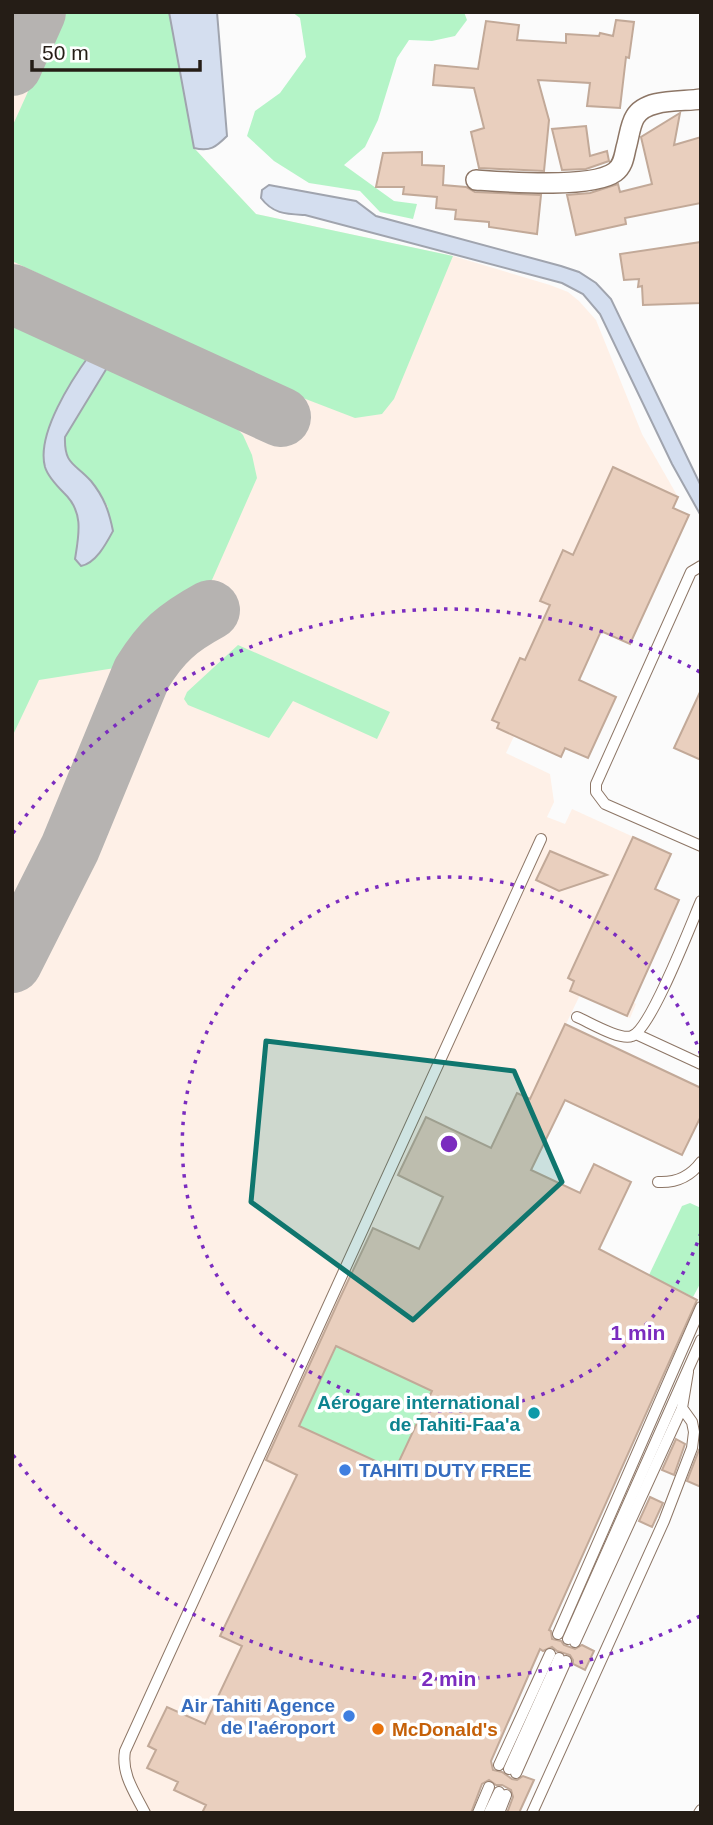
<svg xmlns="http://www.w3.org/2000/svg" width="713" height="1825" font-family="Helvetica,sans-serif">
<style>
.built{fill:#fef0e7}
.green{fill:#b4f4c7}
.water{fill:#d4deef;stroke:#a0a4ae;stroke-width:2}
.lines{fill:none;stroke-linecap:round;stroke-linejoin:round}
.taxiway{stroke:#b6b3b1;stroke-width:60}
.building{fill:#e9cfbe;stroke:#c2a998;stroke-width:2;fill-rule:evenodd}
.lane-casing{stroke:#8d7666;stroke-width:12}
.street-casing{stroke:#8d7666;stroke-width:22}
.lane{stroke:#fff;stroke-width:10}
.street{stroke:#fff;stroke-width:19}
.marked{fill:#0f766e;fill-opacity:0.2;stroke:#0f766e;stroke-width:5;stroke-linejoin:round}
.ring{fill:none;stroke:#7b2cbf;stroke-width:3.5;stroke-dasharray:3.5 7}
.culture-dot{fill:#0f9aa8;stroke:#fff;stroke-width:2.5}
.shop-dot{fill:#3f7fe0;stroke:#fff;stroke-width:2.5}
.food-dot{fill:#e8710a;stroke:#fff;stroke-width:2.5}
.labels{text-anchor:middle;stroke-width:7;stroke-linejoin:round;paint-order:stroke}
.culture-label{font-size:19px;font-weight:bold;fill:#0d838f;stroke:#fff;text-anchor:end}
.shop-label{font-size:19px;font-weight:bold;fill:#366cbe;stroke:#fff;text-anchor:start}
.food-label{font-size:19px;font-weight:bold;fill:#c56008;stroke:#fff;text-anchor:start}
.centre{fill:#7b2cbf;stroke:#fff;stroke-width:3.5}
.ring-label{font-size:21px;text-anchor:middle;font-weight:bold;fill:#7b2cbf;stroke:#fff;stroke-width:7;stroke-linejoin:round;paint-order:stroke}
</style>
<rect width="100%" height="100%" fill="#fbfbfb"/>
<polygon class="built" points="12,12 169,12 194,148 256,214 453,256 550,285 568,292 579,301 596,320 642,434 678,497 673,508 689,515 630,644 601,631 588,661 584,659 575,678 616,697 588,758 517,730 506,753 550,774 554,802 547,817 565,824 572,809 671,854 655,889 679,900 633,1002 636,1004 630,1018 580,995 566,1024 701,1088 701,1116 682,1155 565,1101 532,1170 580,1192 594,1164 631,1182 604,1239 592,1255 625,1271 629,1264 697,1299 468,1813 12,1813"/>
<g class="green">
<polygon points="64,12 169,12 194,148 256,214 453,256 394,399 382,414 355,418 290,393 12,261 12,127"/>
<polygon points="292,12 464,12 467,20 455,36 432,41 409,40 397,58 378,120 365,147 344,165 394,201 417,204 413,219 380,212 360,191 309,183 274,161 247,136 255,111 280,93 306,57 300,18"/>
<path d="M12,320L91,353L58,405L67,495L78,511L79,524L75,559L108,507C102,497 97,486 89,479C72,463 65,463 65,437L110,363L217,412L231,422L243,435L252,455L257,478L208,589L163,620L115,668L39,680L12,737Z"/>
<polygon points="238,645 390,712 377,739 293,701 269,738 188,705 184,699 187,692"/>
<polygon points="690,1203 701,1208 701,1282 693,1297 649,1275 682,1206"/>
<polygon points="343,1333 432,1391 393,1474 370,1459 322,1436 292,1440"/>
</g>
<g class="water">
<path d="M169,12H217L227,136C216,147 210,152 194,148Z"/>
<path d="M269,185L356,201L376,216L561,266L579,272L596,283L611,299L701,486V516L672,464L600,314L583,294L562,283L305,215C286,214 273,214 261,198L262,190Z"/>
<path d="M91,353L110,363L65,437C64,465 75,463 91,481C104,497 109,511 113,531C106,544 96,563 81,566L75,559C79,534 84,512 64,493C57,486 48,477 45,467C36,434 72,379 91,353Z"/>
</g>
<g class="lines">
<g class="taxiway">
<polyline points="12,66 36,12"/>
<polyline points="12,294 281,417"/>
<path d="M12,963L70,848L142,673C162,641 177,628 210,610"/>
</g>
</g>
<g class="building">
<polygon points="616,20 634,22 629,58 626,57 620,108 587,106 590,83 538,80 549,120 544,171 479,168 471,132 484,128 474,88 433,85 435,65 478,69 486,21 519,25 517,40 566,43 566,34 599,36 600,33 613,36"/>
<polygon points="680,113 674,145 701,137 701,203 625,218 626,224 576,235 567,195 590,193 618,184 620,192 652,184 641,137"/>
<polygon points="586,126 590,156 607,151 609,161 586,169 562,170 552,129"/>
<polygon points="422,152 422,165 444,166 443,185 466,187 475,192 541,195 537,234 489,227 489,222 455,219 456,210 436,208 437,197 403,194 404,187 376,187 383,153"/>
<polygon points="701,242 701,303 643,305 642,286 638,287 639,279 624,280 620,254"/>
<polygon points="613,467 678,497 673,508 689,515 630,644 601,631 579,680 616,697 588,758 565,748 561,757 497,728 499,723 492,720 520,658 525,660 550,605 540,601 563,550 573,555"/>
<polygon points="701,690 701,760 674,748"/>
<polygon points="633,837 671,854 655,889 679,900 627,1016 570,991 574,981 568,978"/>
<polygon points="550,851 607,875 559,891 536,880"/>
<path d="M565,1024L701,1088V1116L682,1155L565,1100L531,1170L580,1193L594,1164L631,1182L599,1249L697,1300L549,1630L551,1631L552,1639L561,1641L564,1645L575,1649L582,1645L594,1651L585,1670L573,1664V1660L570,1655L557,1651L552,1647L543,1651L540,1649L491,1761L493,1770L502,1772L512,1779L517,1780L523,1776L534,1780L519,1813H507L513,1797L511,1790L502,1785H496L489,1780L482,1784L471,1813H202L206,1805L174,1790L178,1782L147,1768L156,1750L148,1746L167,1707L205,1724L242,1646L220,1636L297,1475L266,1460L339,1300L373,1228L419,1249L443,1197L398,1175L426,1117L491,1148L517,1093L530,1099ZM336,1346L432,1391L395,1470L299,1426Z"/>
<polygon points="676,1439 685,1444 674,1475 662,1470"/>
<polygon points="699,1450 701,1451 701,1487 687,1481"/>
<polygon points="650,1497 663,1503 652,1527 639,1521"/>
</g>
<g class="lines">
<defs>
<g id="lane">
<polyline points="701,566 691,572 596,784 596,792 605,804 701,846"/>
<path d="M577,1017C589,1022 620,1041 632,1036C651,1029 691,924 701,901"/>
<polyline points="636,1034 701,1064"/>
<path d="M658,1182C676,1183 690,1177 701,1162"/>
<polyline points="558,1634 701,1307"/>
<polyline points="568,1639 701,1340"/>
<polyline points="575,1642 682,1408"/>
<polyline points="499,1765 550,1654"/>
<polyline points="509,1769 559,1658"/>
<polyline points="516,1773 566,1661"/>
<path d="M145,1813C135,1793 121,1774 125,1751L541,839"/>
<polyline points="478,1813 489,1787"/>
<polyline points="489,1813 499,1792"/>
<polyline points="499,1813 506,1795"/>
<polyline points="532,1813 664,1521 692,1448 694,1432 692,1422 682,1408 688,1372"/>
<polyline points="699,1813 701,1810"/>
</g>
<path id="street" d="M476,180C506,182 592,189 615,172C623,166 624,157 626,148C629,138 630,125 635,117C646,98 682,102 701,99"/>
</defs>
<use href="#lane" class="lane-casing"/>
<use href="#street" class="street-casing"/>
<use href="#lane" class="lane"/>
<use href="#street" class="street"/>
</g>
<path class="marked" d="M266,1041L514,1071L562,1182L413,1320L251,1202Z"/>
<g class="ring">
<path d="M701 1233A267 267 0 1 1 701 1055"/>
<path d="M700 1616A535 535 0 0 1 13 1455M13 833A535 535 0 0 1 700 672"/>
</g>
<circle class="culture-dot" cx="534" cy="1413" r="7"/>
<g class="shop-dot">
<circle cx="345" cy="1470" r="7"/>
<circle cx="349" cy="1716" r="7"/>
</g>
<circle class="food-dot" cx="378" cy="1729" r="7"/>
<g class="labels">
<g class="culture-label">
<text x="520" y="1409">Aérogare international<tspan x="520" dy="22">de Tahiti-Faa'a</tspan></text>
</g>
<g class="shop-label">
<text x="359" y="1477">TAHITI DUTY FREE</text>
<text x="335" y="1712" text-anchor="end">Air Tahiti Agence<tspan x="335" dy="22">de l'aéroport</tspan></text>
</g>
<g class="food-label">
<text x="392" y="1736">McDonald's</text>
</g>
</g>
<circle cx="449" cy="1144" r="10" class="centre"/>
<g class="ring-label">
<text x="638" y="1340">1 min</text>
<text x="449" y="1686">2 min</text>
</g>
<rect width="713" height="1825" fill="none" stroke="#251d16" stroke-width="28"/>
<path d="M32 60v10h168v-10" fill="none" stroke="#251d16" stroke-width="3.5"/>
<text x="42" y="60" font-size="21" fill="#251d16" stroke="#ffffff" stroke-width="5" paint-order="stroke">50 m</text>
</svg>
